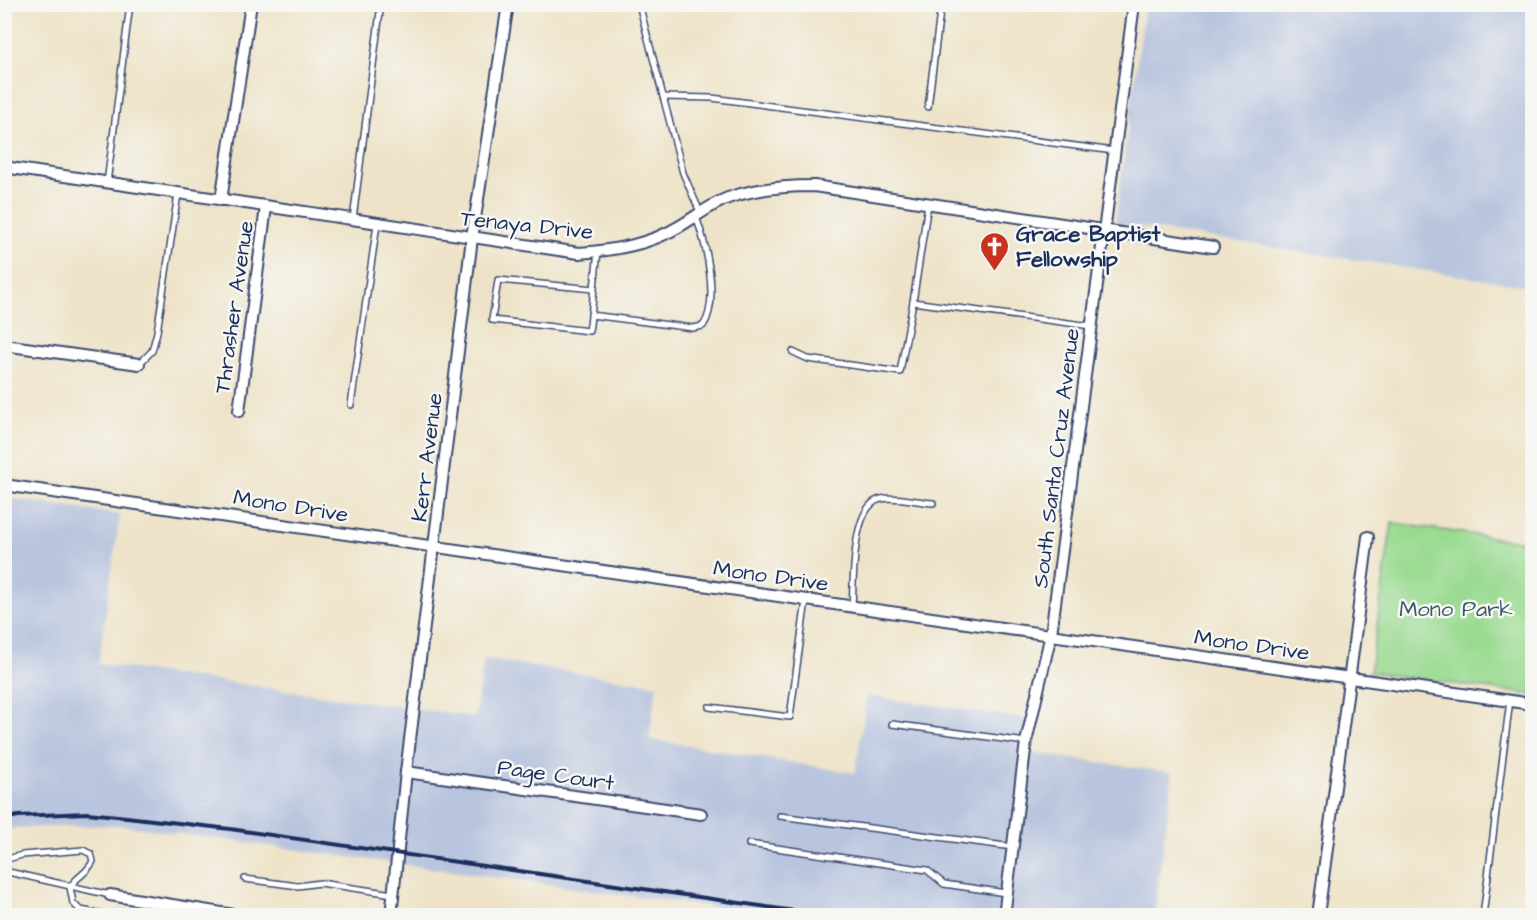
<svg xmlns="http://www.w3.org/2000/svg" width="1537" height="920" font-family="'Architects Daughter',sans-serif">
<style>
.industrial{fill:#b9c5de}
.green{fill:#99da90;stroke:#5a8477;stroke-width:1.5}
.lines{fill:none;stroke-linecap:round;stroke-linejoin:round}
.lane-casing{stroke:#3b4a6e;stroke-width:8}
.street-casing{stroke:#3b4a6e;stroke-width:14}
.lane{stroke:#fff;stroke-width:5}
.street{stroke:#fff;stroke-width:10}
.rail{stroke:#1b2f5e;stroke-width:4}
.labels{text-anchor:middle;stroke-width:5;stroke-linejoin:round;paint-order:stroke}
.street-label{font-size:22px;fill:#1b2f5e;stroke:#f6f6f2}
.poi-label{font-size:22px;font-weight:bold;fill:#1b2f5e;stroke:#f6f6f2;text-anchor:start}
.park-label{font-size:22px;fill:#3a5a6a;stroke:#f6f6f2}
</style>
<rect width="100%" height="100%" fill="#f6f6f2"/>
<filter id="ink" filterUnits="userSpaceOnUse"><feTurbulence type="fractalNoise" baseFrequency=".0167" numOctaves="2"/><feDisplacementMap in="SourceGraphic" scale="12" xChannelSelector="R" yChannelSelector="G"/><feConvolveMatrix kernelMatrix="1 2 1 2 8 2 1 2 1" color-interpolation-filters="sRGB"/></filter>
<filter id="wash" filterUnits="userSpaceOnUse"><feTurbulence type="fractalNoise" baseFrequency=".008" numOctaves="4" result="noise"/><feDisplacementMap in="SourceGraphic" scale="24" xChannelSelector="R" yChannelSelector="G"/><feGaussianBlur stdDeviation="1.35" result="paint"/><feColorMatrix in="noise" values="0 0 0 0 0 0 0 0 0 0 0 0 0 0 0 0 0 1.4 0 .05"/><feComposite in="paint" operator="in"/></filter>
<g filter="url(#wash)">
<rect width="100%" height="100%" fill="#eee3c8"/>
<g class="industrial">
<polygon points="1145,5 1532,5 1532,287 1115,223"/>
<polygon points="5,498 120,515 98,664 475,717 484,659 657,685 649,739 855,773 867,696 1029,719 1025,752 1173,773 1154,915 771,915 118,825 15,828 5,831"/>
</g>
<polygon class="green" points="1392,523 1532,543 1532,695 1370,672"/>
</g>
<g filter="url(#ink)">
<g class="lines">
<defs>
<g id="lane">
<polyline points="639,4 683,173 700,212"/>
<polyline points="663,97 712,98 1114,151"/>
<polyline points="928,107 941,4"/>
<polyline points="107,183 130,4"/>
<polyline points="928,204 913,302 1091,326"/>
<polyline points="353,219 381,4"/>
<polyline points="594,289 498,280 492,320 589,331 590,325 598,251"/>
<path d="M591,315L693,328L703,326C720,302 706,243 696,217"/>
<polyline points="793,352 808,359 900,372 913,302"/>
<polyline points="139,364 152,351 157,332 178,194"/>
<polyline points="351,405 377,224"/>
<path d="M852,606C854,582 851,505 881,499C897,496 917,502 933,503"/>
<polyline points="709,707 790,717 806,600"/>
<polyline points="892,724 1026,742"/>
<polyline points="780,816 1013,847"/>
<polyline points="749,844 927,870 944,884 1006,893"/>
<path d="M4,860L22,855L83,850L91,854L93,861C87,874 77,876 70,887L73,903L80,910L79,916"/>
<polyline points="4,871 110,895"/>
<polyline points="245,879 298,886 320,883 393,894"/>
<polyline points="80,910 115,916"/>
<polyline points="1483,916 1510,700"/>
</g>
<g id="street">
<path d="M4,167L579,253C615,250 649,245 680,226C697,216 710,205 728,198C756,188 785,186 814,186L1213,247"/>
<polyline points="221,200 251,4"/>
<polyline points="4,345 139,364"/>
<polyline points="239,411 266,207"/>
<polyline points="4,485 1532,704"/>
<polyline points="406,772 701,814"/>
<polyline points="110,895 240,916"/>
<polyline points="391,916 406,772 472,238 508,4"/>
<polyline points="1004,916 1026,742 1051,634 1134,4"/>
<polyline points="1318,916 1368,537"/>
</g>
</defs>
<use href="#lane" class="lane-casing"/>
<use href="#street" class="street-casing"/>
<use href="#lane" class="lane"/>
<use href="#street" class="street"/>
<polyline class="rail" points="4,819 18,816 87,813 127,817 230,829 829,916"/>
</g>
</g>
<defs>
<symbol id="church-pin" viewBox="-11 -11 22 30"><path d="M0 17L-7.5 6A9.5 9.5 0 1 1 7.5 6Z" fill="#c8321e" stroke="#f6f6f2"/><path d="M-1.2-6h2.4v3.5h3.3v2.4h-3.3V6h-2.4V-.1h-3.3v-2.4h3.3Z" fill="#fff"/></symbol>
</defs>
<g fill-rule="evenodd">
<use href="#church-pin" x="978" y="230" width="33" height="45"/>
</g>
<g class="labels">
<g class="street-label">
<text transform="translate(527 224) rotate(6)" y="8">Tenaya Drive</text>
<text transform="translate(233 307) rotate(-82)" y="8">Thrasher Avenue</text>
<text transform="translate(426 457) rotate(-83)" y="8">Kerr Avenue</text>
<text transform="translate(1055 458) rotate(-83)" y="8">South Santa Cruz Avenue</text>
<text transform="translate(291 505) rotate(9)" y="8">Mono Drive</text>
<text transform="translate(771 575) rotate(8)" y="8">Mono Drive</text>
<text transform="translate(1252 644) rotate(8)" y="8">Mono Drive</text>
<text transform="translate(556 774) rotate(8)" y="8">Page Court</text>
</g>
<g class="poi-label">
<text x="1016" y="241">Grace Baptist<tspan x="1016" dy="25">Fellowship</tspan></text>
</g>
<g class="park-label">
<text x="1456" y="616">Mono Park</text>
</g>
</g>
<rect width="1537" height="920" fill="none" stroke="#f6f6f2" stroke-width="24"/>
</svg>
